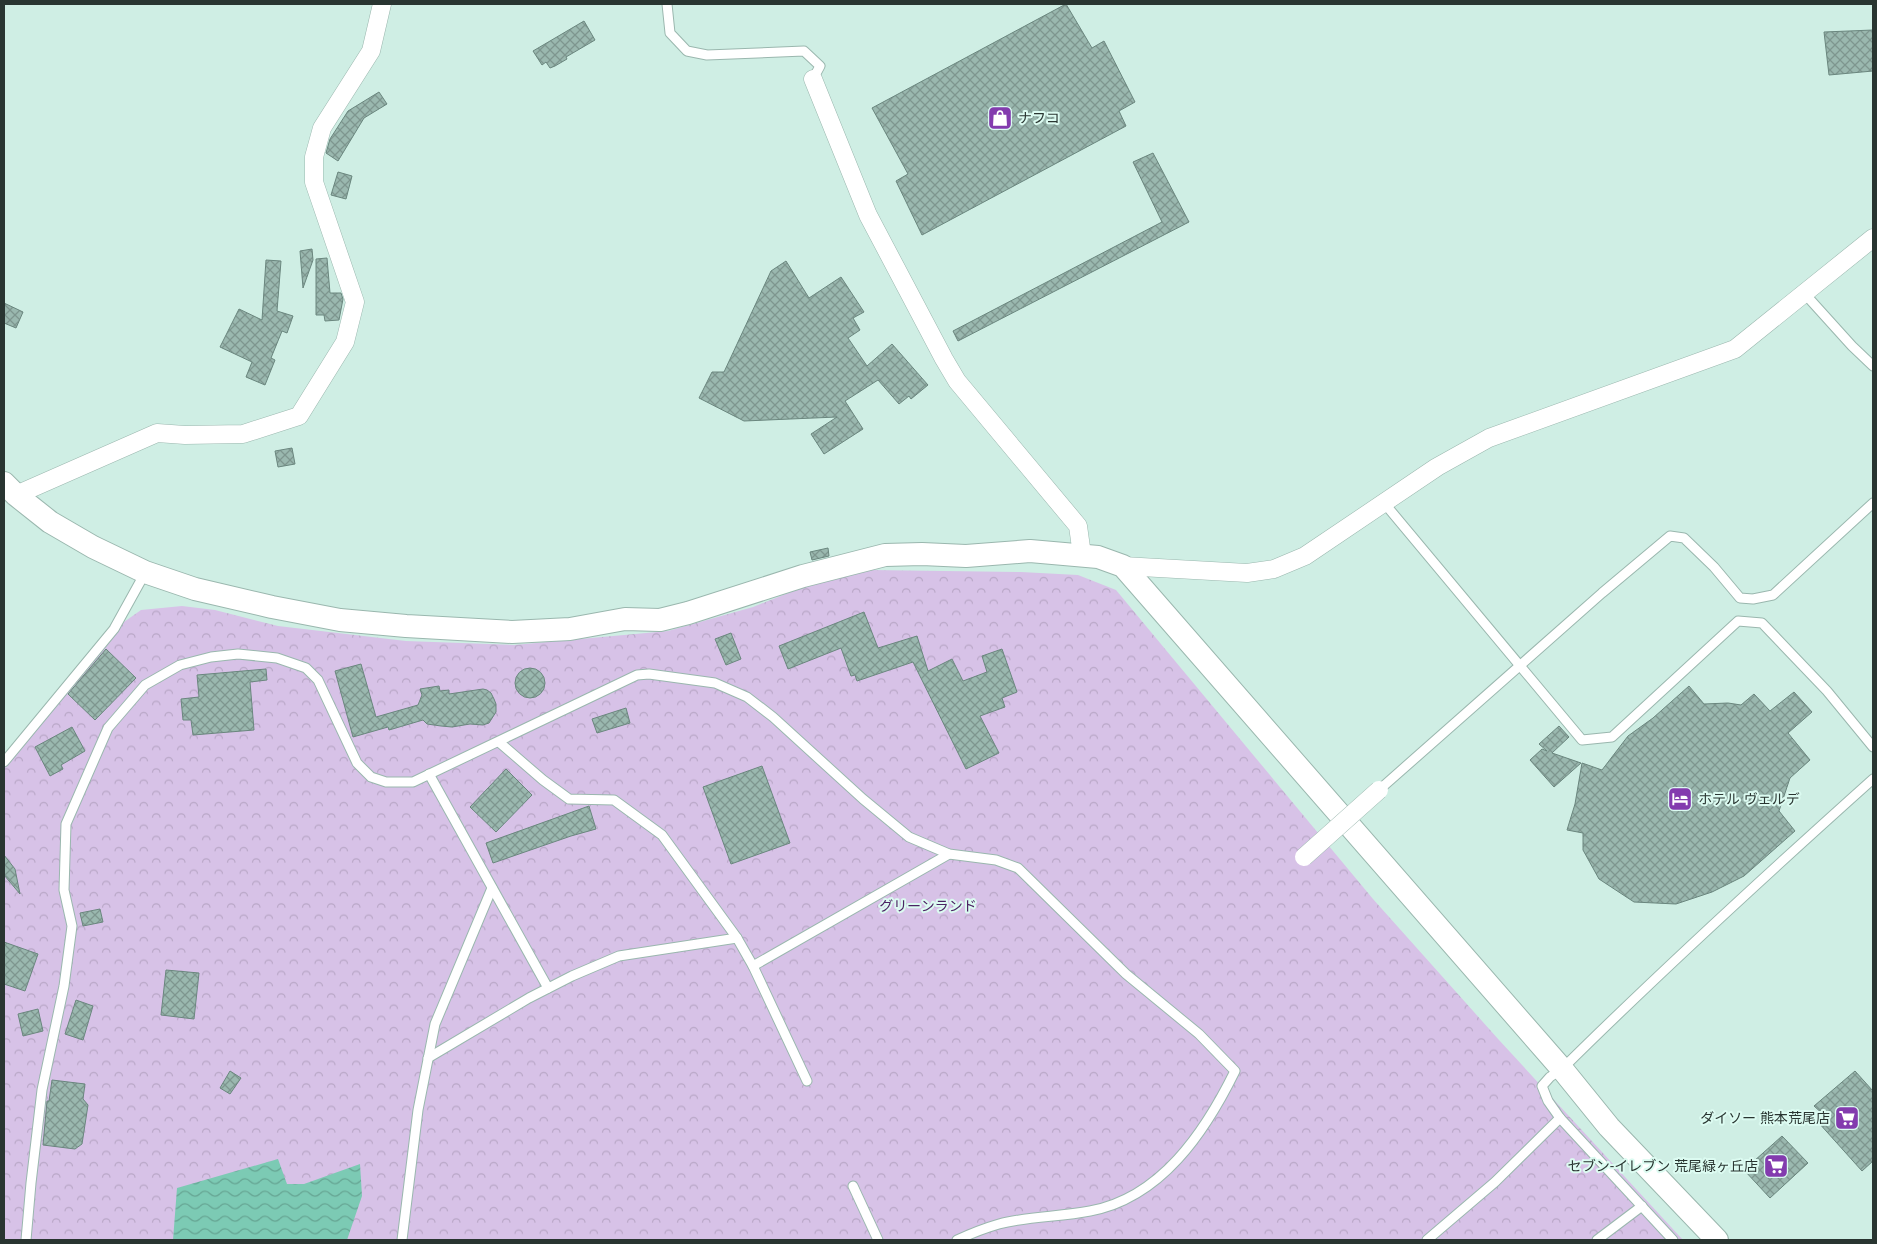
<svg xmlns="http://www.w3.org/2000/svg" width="1877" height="1244" font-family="'Open Sans','Noto Sans JP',sans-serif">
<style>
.park{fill:url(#park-crowns)}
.water{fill:url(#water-waves)}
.building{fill:url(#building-cross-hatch);stroke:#6a867e}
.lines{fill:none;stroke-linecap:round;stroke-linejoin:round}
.service-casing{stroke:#9ab7ae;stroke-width:11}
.minor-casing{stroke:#9ab7ae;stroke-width:19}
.tertiary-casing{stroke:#9ab7ae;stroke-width:24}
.service{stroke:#fff;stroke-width:9}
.minor{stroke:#fff;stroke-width:18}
.tertiary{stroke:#fff;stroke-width:22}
.minor-bridge-casing{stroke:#9ab7ae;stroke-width:19;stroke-linecap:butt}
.minor-bridge{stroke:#fff;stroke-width:18}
.labels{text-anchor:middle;stroke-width:4;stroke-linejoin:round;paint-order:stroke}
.poi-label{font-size:14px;fill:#293531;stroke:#dcfbf1;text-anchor:start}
.park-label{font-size:14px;fill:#4b2364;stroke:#dcfbf1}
</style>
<defs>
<pattern id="park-crowns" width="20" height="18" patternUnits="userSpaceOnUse" patternTransform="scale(1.25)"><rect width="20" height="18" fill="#d7c2e7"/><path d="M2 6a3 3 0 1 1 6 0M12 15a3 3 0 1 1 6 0" fill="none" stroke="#b9a7c7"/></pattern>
<pattern id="water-waves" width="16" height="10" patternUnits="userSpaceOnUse" patternTransform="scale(1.25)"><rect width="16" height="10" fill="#7ccab4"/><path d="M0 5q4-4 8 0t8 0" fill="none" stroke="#66a593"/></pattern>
<pattern id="building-cross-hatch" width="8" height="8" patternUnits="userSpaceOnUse" patternTransform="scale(1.25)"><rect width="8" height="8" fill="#9ab8af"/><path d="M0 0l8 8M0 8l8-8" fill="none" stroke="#7e968f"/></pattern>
</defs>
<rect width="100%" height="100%" fill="#cfeee4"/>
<polygon class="park" points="871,570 1021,572 1078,575 1116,590 1373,899 1499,1040 1683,1240 4,1240 4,762 114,629 141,610 182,606 215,610 278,626 338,633 406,641 514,645 668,631 753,607 818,581"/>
<polygon class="water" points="278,1159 287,1184 304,1184 360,1164 362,1196 347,1240 173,1240 177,1188"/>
<g class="building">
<polygon points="1066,4 1092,48 1104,41 1135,102 1119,111 1126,126 922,235 896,181 908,174 872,108"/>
<polygon points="584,21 595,40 566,57 567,59 555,66 550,68 546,62 542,65 533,51"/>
<polygon points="1873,30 1873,71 1829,75 1824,32"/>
<polygon points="379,92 387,104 364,118 338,161 326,153 330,139 348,111"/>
<polygon points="1153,153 1189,222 958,341 953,331 1162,222 1133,162"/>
<polygon points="338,172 352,176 346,199 331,195"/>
<polygon points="312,249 313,260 303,288 300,251"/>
<polygon points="327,258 330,293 341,293 343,299 339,320 325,321 324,315 316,315 316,259"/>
<polygon points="266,260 281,261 277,311 293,316 287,333 282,331 271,358 275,360 265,385 246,377 252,362 220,347 239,309 262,320"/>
<polygon points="786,261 809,298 841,277 864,312 853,318 860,330 848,338 867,366 892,344 928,385 911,399 909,396 899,404 878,380 845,401 863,429 824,454 811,434 837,417 744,421 699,398 712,372 724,372 771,271"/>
<polygon points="4,303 23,312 16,328 4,323"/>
<polygon points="292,448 295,464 278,467 275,451"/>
<polygon points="828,548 829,556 812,560 810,552"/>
<polygon points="864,612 878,648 917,636 928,671 952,659 963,681 987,672 982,656 1002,649 1017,692 1002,698 1005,707 980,716 999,753 966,769 913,662 857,681 855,675 851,676 841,648 788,669 779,646"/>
<polygon points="731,633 741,659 726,665 715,639"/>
<polygon points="106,649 136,678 95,720 68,694"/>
<polygon points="361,664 376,717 418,705 422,695 420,689 439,686 440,691 449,690 449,694 483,689 487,690 491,693 494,699 496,704 496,712 489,723 483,725 470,724 452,727 441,726 427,724 423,720 389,730 388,727 353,737 335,671"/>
<circle cx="530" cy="683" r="15"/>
<polygon points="266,669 267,680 250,682 254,730 193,735 191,720 183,720 181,699 199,697 197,675"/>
<polygon points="1689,686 1704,704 1728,703 1741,705 1754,694 1770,711 1794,692 1812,712 1788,733 1810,760 1790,778 1779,811 1795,831 1744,876 1712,892 1676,904 1634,902 1599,879 1583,850 1583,833 1567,830 1575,804 1582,763 1602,770 1628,736 1653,718"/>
<polygon points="626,708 630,723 597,733 592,719"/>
<polygon points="1559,726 1569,737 1552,753 1581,763 1554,787 1530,760 1542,749 1547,751 1539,744"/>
<polygon points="72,727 85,751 61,765 63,769 50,776 35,747"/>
<polygon points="762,766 790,843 731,864 703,787"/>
<polygon points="506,769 532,795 496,832 470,807"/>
<polygon points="589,806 596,829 571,836 493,863 486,843"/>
<polygon points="4,855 15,869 20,894 4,875"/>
<polygon points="100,909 103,922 83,926 80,913"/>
<polygon points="4,942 38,954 25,991 4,984"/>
<polygon points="166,970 199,973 194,1019 161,1015"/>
<polygon points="76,1000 93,1006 83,1040 65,1034"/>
<polygon points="38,1009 43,1031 23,1036 18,1014"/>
<polygon points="230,1071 241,1078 230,1094 220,1088"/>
<polygon points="1855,1071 1873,1091 1873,1161 1862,1171 1818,1122 1824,1115 1814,1106"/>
<polygon points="52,1080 85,1084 83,1099 88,1105 82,1144 75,1149 43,1145 47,1101 49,1101"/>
<polygon points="1782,1136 1808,1163 1770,1198 1744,1170"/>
</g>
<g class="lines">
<defs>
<g id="service">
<polyline points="667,4 670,33 687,51 707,55 804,51 820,66 813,79"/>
<polyline points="1805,294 1852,346 1873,366"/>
<polyline points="1385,504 1582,740 1612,737 1738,621 1762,623 1827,691 1873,747"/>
<polyline points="499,742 543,780 569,799 614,800 662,835 737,938 753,966 807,1081"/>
<polyline points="4,762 114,629 145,573"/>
<polyline points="429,774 548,988"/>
<polyline points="1379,790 1602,593 1670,536 1684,538 1714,567 1740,598 1753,599 1773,595 1873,503"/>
<polyline points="753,966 949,854"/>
<polyline points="428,1058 529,998 572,976 619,956 737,938"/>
<polyline points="853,1186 878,1240"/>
<path d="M26,1240L31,1183L42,1090L64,986L72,926L64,890L66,824L108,728L145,685L180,665L211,657L238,654L277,658L306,668L318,680L357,763L371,777L386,782H413L637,675L649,674L715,683L747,697L773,717L863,799L909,837L949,854L996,860L1018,868L1126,974L1199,1034L1235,1071C1205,1132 1161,1198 1090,1211C1060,1217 1029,1216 999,1224C985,1228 970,1234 957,1240"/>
<polyline points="402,1240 418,1110 435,1024 492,888"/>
<polyline points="1427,1240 1495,1182 1560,1118"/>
<polyline points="1597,1240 1642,1206"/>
<path d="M1673,1240L1560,1118L1548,1101L1542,1086L1550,1077L1562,1069C1663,969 1767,874 1873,779"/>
</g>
<g id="minor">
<polyline points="813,79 868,215 944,359 957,381 1078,526 1082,555"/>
<polyline points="16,495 157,433 185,435 243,434 299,416 345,342 355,302 314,182 314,157 322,128 371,51 382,4"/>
<polyline points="1123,566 1247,573 1274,569 1305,556 1437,467 1489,438 1735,349 1873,238"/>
</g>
<polyline id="tertiary" points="4,483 16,495 50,522 93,547 145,572 195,589 272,607 340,620 406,626 512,632 570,629 625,619 660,620 688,613 803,576 885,555 922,554 966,556 1030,551 1098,557 1123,566 1562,1069 1609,1127 1717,1240"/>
</defs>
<use href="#service" class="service-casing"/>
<use href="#minor" class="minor-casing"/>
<use href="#tertiary" class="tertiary-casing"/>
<use href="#service" class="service"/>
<use href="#minor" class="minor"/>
<use href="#tertiary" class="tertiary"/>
<defs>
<polyline id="minor-bridge" points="1304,857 1379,790"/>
</defs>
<use href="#minor-bridge" class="minor-bridge-casing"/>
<use href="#minor-bridge" class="minor-bridge"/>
</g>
<defs>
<symbol id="shop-square" viewBox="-11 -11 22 22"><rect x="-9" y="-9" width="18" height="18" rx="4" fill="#833bae" stroke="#dcfbf1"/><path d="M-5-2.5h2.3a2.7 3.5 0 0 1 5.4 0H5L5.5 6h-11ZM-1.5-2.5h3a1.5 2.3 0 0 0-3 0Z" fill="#fff"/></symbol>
<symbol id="hotel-square" viewBox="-11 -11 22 22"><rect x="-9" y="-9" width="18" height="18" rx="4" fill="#833bae" stroke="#dcfbf1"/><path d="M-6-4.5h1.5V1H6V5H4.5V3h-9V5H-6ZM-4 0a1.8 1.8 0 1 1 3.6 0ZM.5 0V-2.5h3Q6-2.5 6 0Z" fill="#fff"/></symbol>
<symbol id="supermarket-square" viewBox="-11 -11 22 22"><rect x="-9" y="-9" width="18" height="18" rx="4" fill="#833bae" stroke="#dcfbf1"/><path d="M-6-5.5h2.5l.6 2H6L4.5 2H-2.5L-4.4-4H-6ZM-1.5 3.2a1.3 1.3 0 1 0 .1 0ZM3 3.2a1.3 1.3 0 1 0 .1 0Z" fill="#fff"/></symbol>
</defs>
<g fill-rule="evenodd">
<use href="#shop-square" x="986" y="104" width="28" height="28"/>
<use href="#hotel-square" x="1666" y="785" width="28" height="28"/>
<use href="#supermarket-square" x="1833" y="1104" width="28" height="28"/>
<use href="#supermarket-square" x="1762" y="1152" width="28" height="28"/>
</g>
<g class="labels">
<g class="poi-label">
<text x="1018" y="123">ナフコ</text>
<text x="1698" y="804">ホテル ヴェルデ</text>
<text x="1830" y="1123" text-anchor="end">ダイソー 熊本荒尾店</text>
<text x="1758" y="1171" text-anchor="end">セブン-イレブン 荒尾緑ヶ丘店</text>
</g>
<g class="park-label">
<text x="928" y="911">グリーンランド</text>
</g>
</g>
<rect width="1877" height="1244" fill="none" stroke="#293531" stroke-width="10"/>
</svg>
